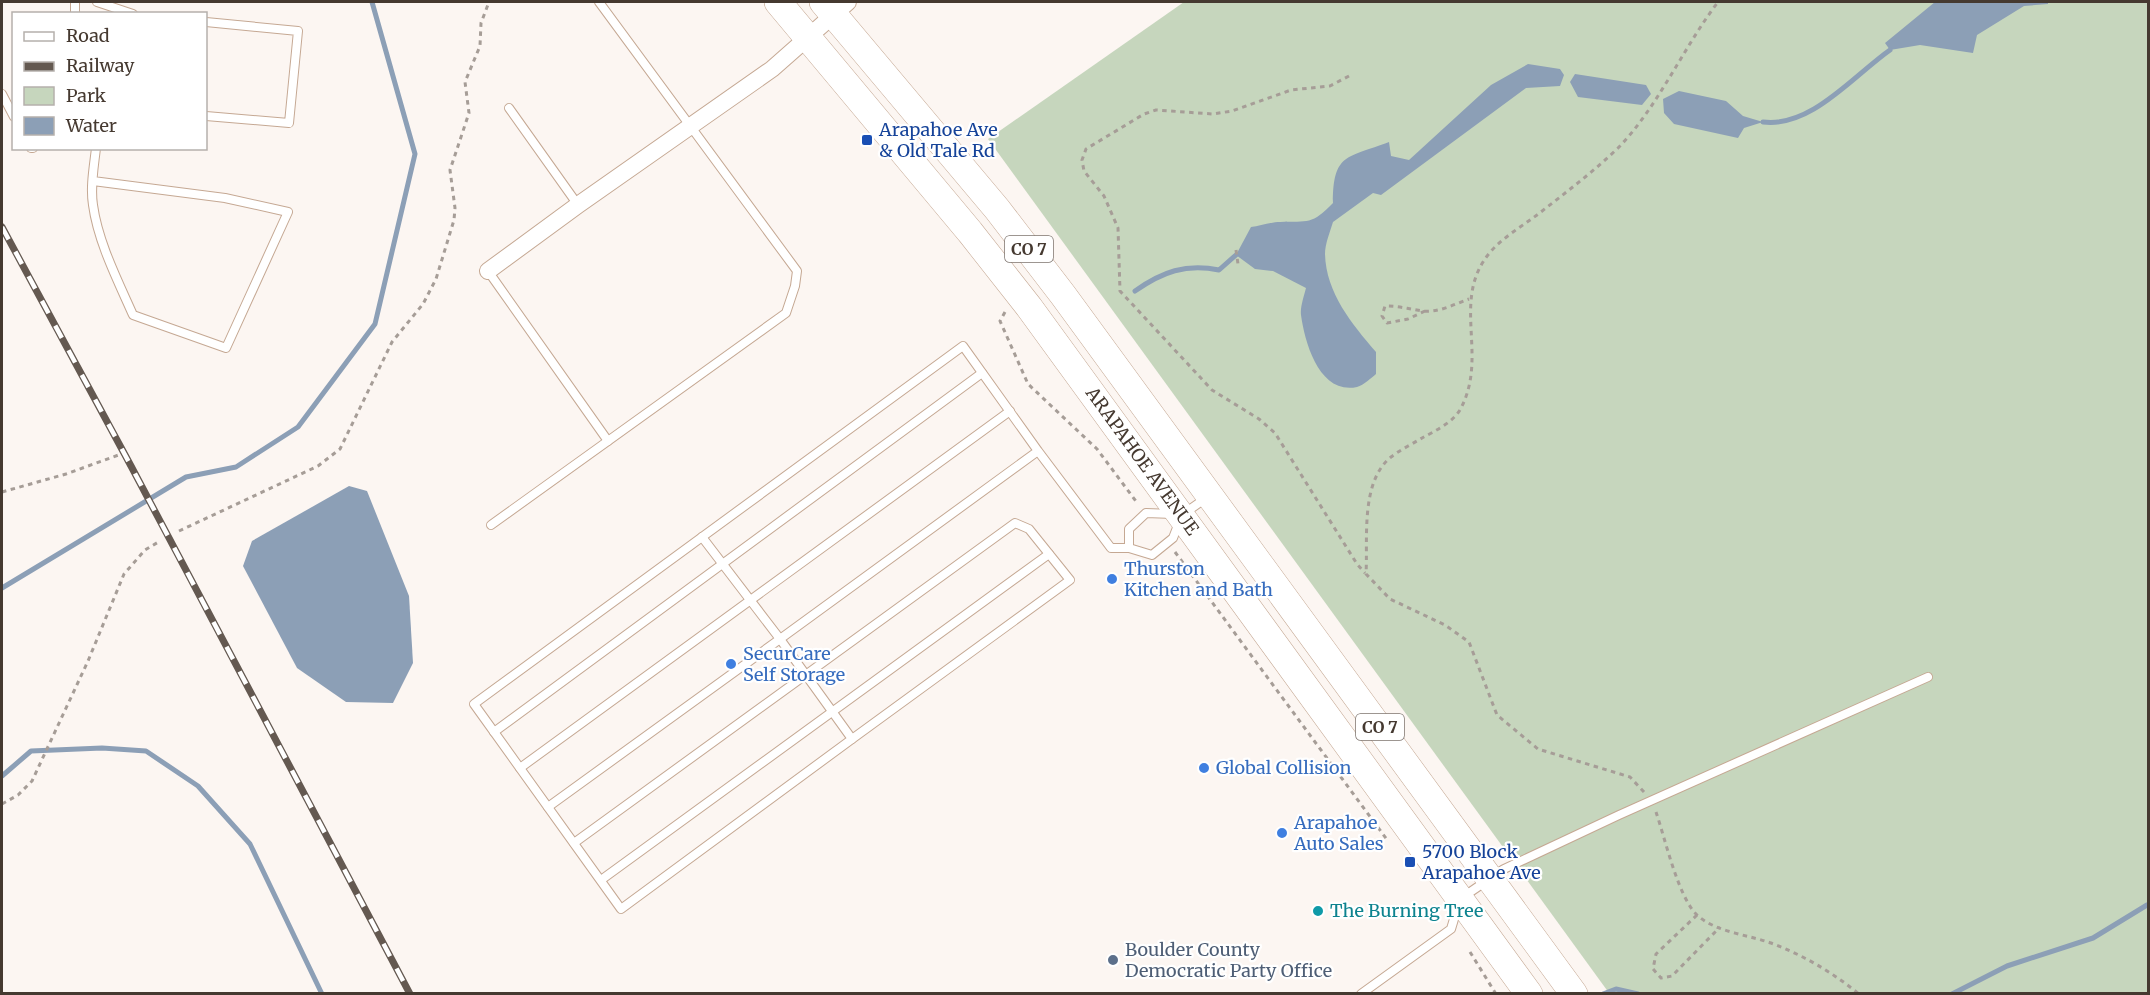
<svg xmlns="http://www.w3.org/2000/svg" width="2150" height="995" font-family="Merriweather,serif">
<style>
.green{fill:#c6d6bd}
.water{fill:#8c9fb6}
.lines{fill:none;stroke-linecap:round;stroke-linejoin:round}
.stream{stroke:#8c9fb6;stroke-width:5}
.service-casing{stroke:#c5a893;stroke-width:10}
.minor-casing{stroke:#c5a893;stroke-width:18}
.primary-casing{stroke:#c5a893;stroke-width:28}
.path{stroke:#a69d97;stroke-width:3;stroke-dasharray:4.5 4.5;stroke-linecap:butt}
.service{stroke:#fff;stroke-width:8}
.minor{stroke:#fff;stroke-width:16}
.primary{stroke:#fff;stroke-width:27}
.rail-casing{stroke:#645951;stroke-width:7}
.rail{stroke:#fff;stroke-width:4.5;stroke-dasharray:14;stroke-linecap:butt}
.transit-dot{fill:#1a4fb4;stroke:#fff;stroke-width:2}
.shop-dot{fill:#3f7fe0;stroke:#fff;stroke-width:2}
.culture-dot{fill:#0f9aa8;stroke:#fff;stroke-width:2}
.service-dot{fill:#5c6f8a;stroke:#fff;stroke-width:2}
.labels{text-anchor:middle;stroke-width:4.5;stroke-linejoin:round;paint-order:stroke}
.shield{fill:#fff;stroke:#7d746e;stroke-width:1.5}
.shield-label{font-size:16px;font-weight:bold;fill:#453930}
.transit-label{font-size:18px;fill:#164399;stroke:#fff;text-anchor:start}
.street-label{font-size:18px;fill:#453930;stroke:#fff}
.shop-label{font-size:18px;fill:#366cbe;stroke:#fff;text-anchor:start}
.culture-label{font-size:18px;fill:#0d838f;stroke:#fff;text-anchor:start}
.service-label{font-size:18px;fill:#4e5e75;stroke:#fff;text-anchor:start}
</style>
<rect width="100%" height="100%" fill="#fcf6f2"/>
<polygon class="green" points="1184,2 2148,2 2148,993 1609,993 988,139"/>
<g class="water">
<polygon points="1935,2 2048,2 2048,4 2024,6 1977,35 1973,53 1920,45 1890,50 1885,43"/>
<path d="M1528,64L1560,69L1564,75L1560,86L1526,88L1381,195L1373,193L1333,222C1330,232 1325,244 1325,254C1326,293 1352,324 1376,352V374C1371,378 1364,385 1357,387C1320,395 1305,344 1301,315C1300,307 1304,296 1306,288L1273,271L1255,269L1236,255L1251,227C1260,226 1271,222 1280,222C1308,221 1312,225 1333,203C1333,153 1347,158 1389,142L1391,156L1409,160L1491,85Z"/>
<polygon points="1575,74 1646,85 1651,94 1642,105 1578,97 1570,82"/>
<polygon points="1679,91 1726,101 1743,116 1763,122 1744,128 1738,138 1674,124 1664,113 1663,99"/>
<polygon points="349,486 367,491 409,596 413,663 393,703 346,702 297,668 243,566 252,541"/>
</g>
<g class="lines">
<g class="stream">
<path d="M1763,122C1811,128 1853,76 1890,50"/>
<path d="M1135,291C1162,272 1186,263 1219,270L1236,255"/>
<polyline points="2,588 186,477 236,467 298,427 375,324 415,154 372,2"/>
<polyline points="2,776 31,751 102,748 146,751 198,786 250,844 322,994"/>
<polyline points="1603,994 1616,989 1638,994"/>
<polyline points="1952,994 2007,966 2093,938 2147,905"/>
</g>
<defs>
<g id="service">
<polyline points="97,2 133,14"/>
<polyline points="75,14 75,2"/>
<polyline points="206,22 298,31 289,123 206,116"/>
<polyline points="2,94 14,117"/>
<polyline points="509,108 578,205"/>
<polyline points="31,148 33,148"/>
<path d="M93,181L225,198L288,212L226,348L133,315C118,281 98,242 93,205C90,187 94,166 96,148"/>
<polyline points="488,271 608,441"/>
<polyline points="1038,451 963,346 474,704 621,909 852,739 780,639 1038,451 1111,548 1129,548 1152,555 1173,538 1182,515 1206,498"/>
<polyline points="491,525 786,313 795,286 797,271 599,2"/>
<polyline points="1129,548 1129,529 1146,513 1173,514"/>
<polyline points="494,732 982,373"/>
<polyline points="520,768 1010,411"/>
<polyline points="548,807 780,639 702,537"/>
<polyline points="574,843 1015,523 1029,529 1070,580 852,739"/>
<polyline points="601,880 1049,554"/>
<polyline points="1361,994 1451,929 1460,899 1504,869 1619,815 1928,677"/>
</g>
<polyline id="minor" points="488,271 578,205 772,69 848,2"/>
<g id="primary">
<polyline points="778,2 970,232 1029,307 1529,994"/>
<polyline points="823,2 997,209 1063,295 1574,994"/>
</g>
</defs>
<use href="#service" class="service-casing"/>
<use href="#minor" class="minor-casing"/>
<use href="#primary" class="primary-casing"/>
<g class="path">
<polyline points="1349,76 1330,86 1291,90 1232,111 1213,114 1156,110 1144,114 1086,149 1082,160 1084,171 1104,196 1118,228 1120,291 1212,390 1259,419 1275,433 1357,564 1365,573"/>
<polyline points="1236,250 1238,264"/>
<path d="M1425,311L1408,319L1387,323L1382,316L1385,306C1399,306 1410,309 1423,311C1438,313 1455,304 1469,299"/>
<polyline points="1005,312 1000,321 1028,384 1097,449 1138,504"/>
<polyline points="2,492 66,474 124,453"/>
<polyline points="179,531 318,466 340,449 392,342 423,304 436,279 454,220 455,208 450,170 469,113 465,82 480,46 481,23 489,2"/>
<polyline points="1175,552 1388,841"/>
<path d="M1644,792L1630,777L1538,749L1497,715L1469,642L1445,625L1390,599L1366,574C1368,539 1360,482 1391,457C1400,450 1412,444 1422,438C1435,431 1454,422 1461,408C1487,358 1455,307 1483,262C1495,242 1518,229 1537,215C1565,193 1592,173 1618,148C1658,107 1683,48 1718,2"/>
<polyline points="2,804 18,795 32,781 88,661 124,574 145,550 160,541"/>
<path d="M1656,812C1665,838 1678,897 1697,915C1715,932 1749,935 1771,943C1803,955 1832,972 1859,994"/>
<polyline points="1697,915 1656,954 1653,969 1661,978 1672,976 1720,927"/>
<polyline points="1470,952 1496,994"/>
</g>
<use href="#service" class="service"/>
<use href="#minor" class="minor"/>
<use href="#primary" class="primary"/>
<defs>
<polyline id="rail" points="2,227 131,466 410,994"/>
</defs>
<use href="#rail" class="rail-casing"/>
<use href="#rail" class="rail"/>
</g>
<g class="transit-dot">
<rect x="861" y="134" width="12" height="12" rx="3"/>
<rect x="1404" y="856" width="12" height="12" rx="3"/>
</g>
<g class="shop-dot">
<circle cx="1112" cy="579" r="6"/>
<circle cx="731" cy="664" r="6"/>
<circle cx="1204" cy="768" r="6"/>
<circle cx="1282" cy="833" r="6"/>
</g>
<circle class="culture-dot" cx="1318" cy="911" r="6"/>
<circle class="service-dot" cx="1113" cy="960" r="6"/>
<g class="labels">
<g class="shield">
<rect x="1005" y="236" width="48" height="26" rx="4.5"/>
<rect x="1356" y="714" width="48" height="26" rx="4.5"/>
</g>
<g class="shield-label">
<text x="1029" y="255">CO 7</text>
<text x="1380" y="733">CO 7</text>
</g>
<g class="transit-label">
<text x="879" y="136">Arapahoe Ave<tspan x="879" dy="21">&amp; Old Tale Rd</tspan></text>
<text x="1422" y="858">5700 Block<tspan x="1422" dy="21">Arapahoe Ave</tspan></text>
</g>
<g class="street-label">
<text transform="translate(1142 461) rotate(54)" y="6">ARAPAHOE AVENUE</text>
</g>
<g class="shop-label">
<text x="1124" y="575">Thurston<tspan x="1124" dy="21">Kitchen and Bath</tspan></text>
<text x="743" y="660">SecurCare<tspan x="743" dy="21">Self Storage</tspan></text>
<text x="1216" y="774">Global Collision</text>
<text x="1294" y="829">Arapahoe<tspan x="1294" dy="21">Auto Sales</tspan></text>
</g>
<g class="culture-label">
<text x="1330" y="917">The Burning Tree</text>
</g>
<g class="service-label">
<text x="1125" y="956">Boulder County<tspan x="1125" dy="21">Democratic Party Office</tspan></text>
</g>
</g>
<rect width="2150" height="995" fill="none" stroke="#453930" stroke-width="6"/>
<rect x="12" y="12" width="195" height="138" fill="#ffffff" stroke="#b5b0ac" stroke-width="1.5"/>
<rect x="24" y="32" width="30" height="9" fill="#ffffff" stroke="#b5b0ac" stroke-width="1.5"/>
<text x="66" y="42" font-size="18" fill="#453930">Road</text>
<rect x="24" y="62" width="30" height="9" fill="#645951" stroke="#b5b0ac" stroke-width="1.5"/>
<text x="66" y="72" font-size="18" fill="#453930">Railway</text>
<rect x="24" y="87" width="30" height="18" fill="#c6d6bd" stroke="#b5b0ac" stroke-width="1.5"/>
<text x="66" y="102" font-size="18" fill="#453930">Park</text>
<rect x="24" y="117" width="30" height="18" fill="#8c9fb6" stroke="#b5b0ac" stroke-width="1.5"/>
<text x="66" y="132" font-size="18" fill="#453930">Water</text>
</svg>
